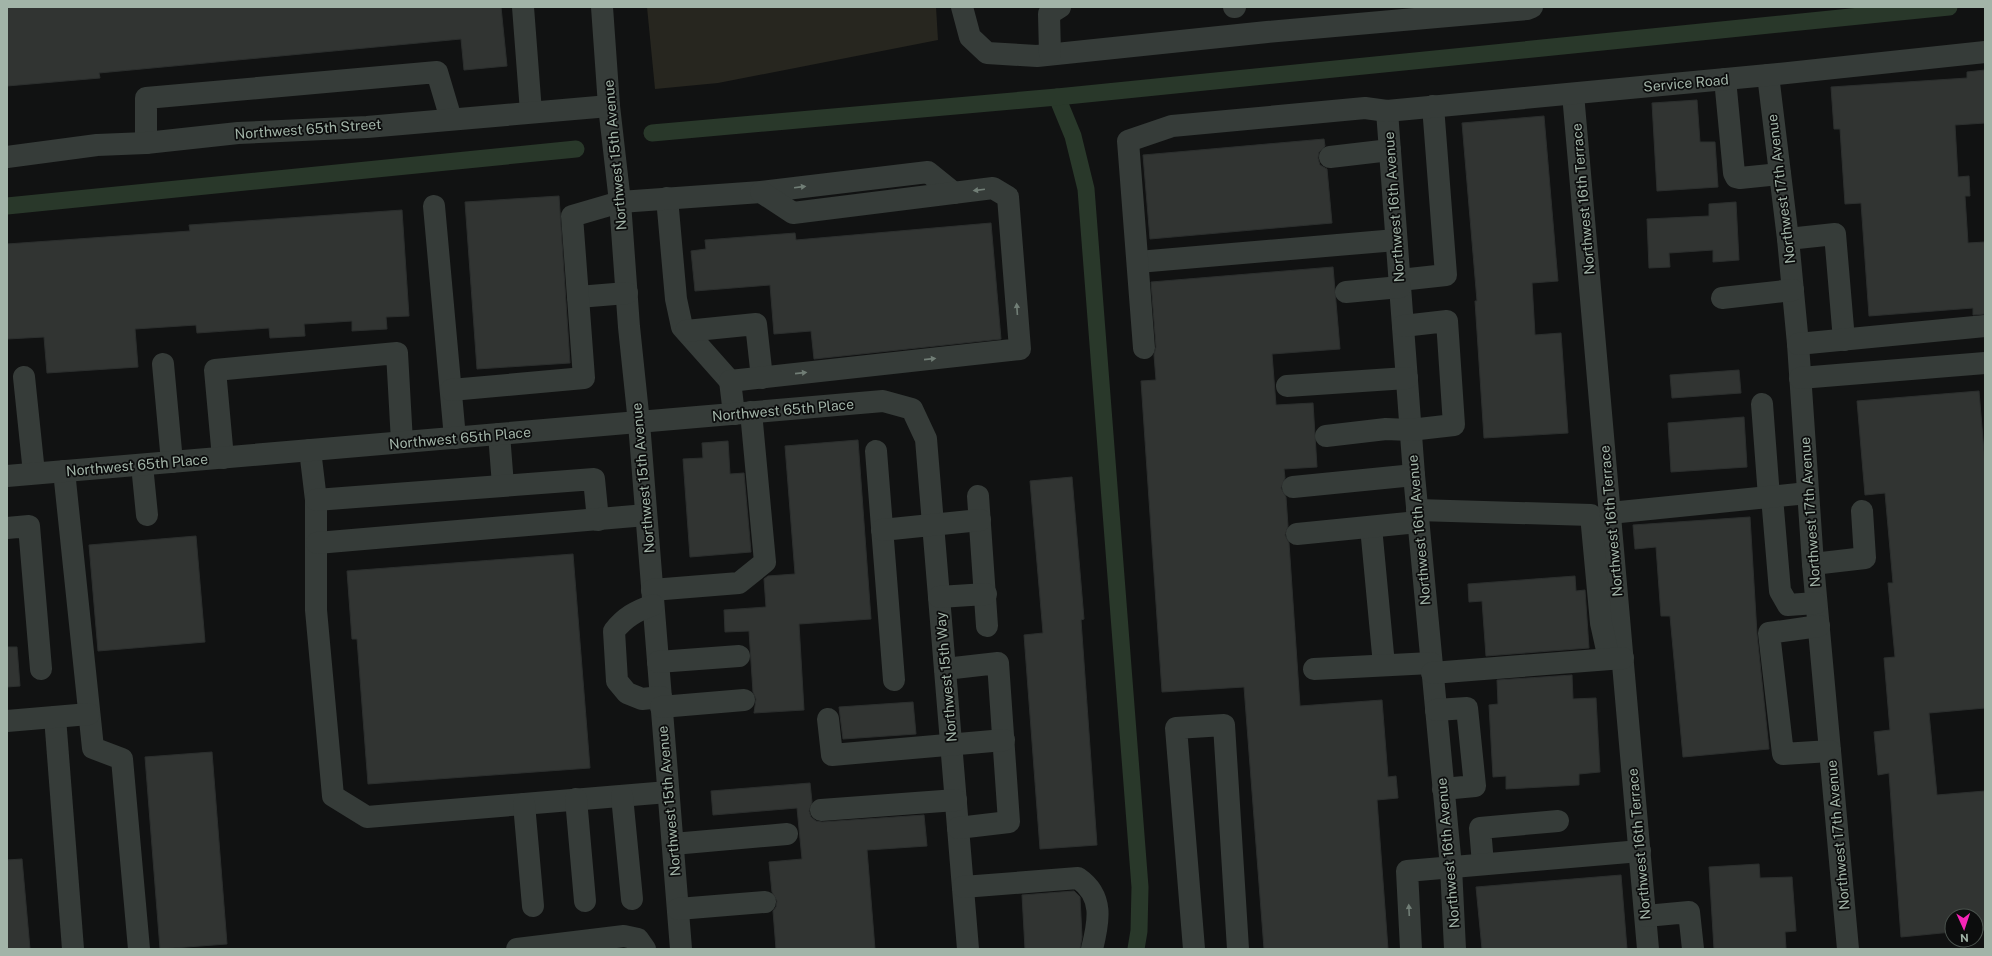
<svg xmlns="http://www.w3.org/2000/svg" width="1992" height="956" font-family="'Public Sans',sans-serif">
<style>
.green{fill:#27261f}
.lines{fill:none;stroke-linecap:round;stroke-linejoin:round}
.canal{stroke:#29382a;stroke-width:17}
.building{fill:#313432;stroke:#2b2e2d}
.minor{stroke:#363c39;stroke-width:22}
.oneway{fill:#717e76}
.labels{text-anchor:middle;stroke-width:3.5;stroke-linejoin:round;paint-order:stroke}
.street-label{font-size:14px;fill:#a2b4a8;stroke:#0c0d0d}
</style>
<rect width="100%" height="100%" fill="#111212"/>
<polygon class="green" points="647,7 936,7 938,40 718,83 655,89"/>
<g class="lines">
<g class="canal">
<polyline points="1057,97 1073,136 1086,189 1140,887 1139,931 1136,949"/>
<polyline points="652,133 1057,97 1949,7"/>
<polyline points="7,206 576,149"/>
</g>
</g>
<g class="building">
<polygon points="7,7 501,7 507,66 464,70 461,39 99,73 100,78 7,86"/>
<polygon points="1985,70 1985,123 1955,125 1958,177 1969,176 1970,196 1965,196 1968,243 1985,242 1985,314 1973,315 1973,308 1869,316 1861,203 1845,204 1840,129 1834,129 1831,87 1967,78 1967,72"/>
<polygon points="1697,100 1700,142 1715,142 1718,187 1657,191 1652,103"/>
<polygon points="1544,116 1558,281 1532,283 1535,335 1561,333 1568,433 1484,438 1475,301 1477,301 1462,123"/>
<polygon points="1324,139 1325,146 1319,152 1318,158 1320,165 1327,169 1332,223 1150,239 1143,155"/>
<polygon points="559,196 570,363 477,369 465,202"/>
<polygon points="1736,202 1739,260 1713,262 1713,250 1669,253 1670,267 1649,268 1647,219 1709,216 1709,204"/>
<polygon points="402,210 409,316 386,317 387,329 352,331 352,321 304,324 305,336 270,338 269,328 197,333 196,325 135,329 138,367 47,373 44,337 7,339 7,244 190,231 189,225"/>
<polygon points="991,223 1001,339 814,359 811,331 774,334 770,285 695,291 691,251 706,249 705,240 795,233 796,240"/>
<polygon points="1333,267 1340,349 1272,354 1276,405 1313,403 1317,467 1284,469 1285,478 1281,488 1286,497 1288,526 1285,535 1289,543 1300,706 1382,700 1388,777 1396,776 1398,798 1377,800 1388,949 1264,949 1244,687 1162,692 1141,381 1156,380 1154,355 1156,347 1151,282"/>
<polygon points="1739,370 1741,393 1672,398 1670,375"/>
<polygon points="1979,391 1985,464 1985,708 1929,713 1937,795 1985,791 1985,930 1976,930 1976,916 1952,916 1952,932 1901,937 1889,773 1878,775 1874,732 1890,730 1884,658 1895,657 1888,583 1893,583 1885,493 1865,495 1857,401"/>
<polygon points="1744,417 1747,467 1671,472 1668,423"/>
<polygon points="858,440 871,619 799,624 804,710 754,713 756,699 753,692 749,631 725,632 724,610 766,607 764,579 768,576 795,574 785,446"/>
<polygon points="728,441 730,474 744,473 751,552 690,557 683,459 703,458 702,443"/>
<polygon points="1072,477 1084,619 1081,620 1097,845 1040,849 1024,635 1043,633 1030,481"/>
<polygon points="1750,517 1757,634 1769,749 1683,757 1670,616 1661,616 1656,547 1635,549 1633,525"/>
<polygon points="196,536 205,642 98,651 89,545"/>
<polygon points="573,554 590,768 368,784 357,639 352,639 347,571"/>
<polygon points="1575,576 1576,591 1585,590 1589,648 1486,656 1482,601 1469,602 1468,584"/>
<polygon points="7,647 17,647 20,686 7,687"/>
<polygon points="1572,675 1573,699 1596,698 1600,772 1579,774 1579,785 1506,789 1506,776 1493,777 1489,705 1498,704 1497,680"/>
<polygon points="913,702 916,734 843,739 839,707"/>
<polygon points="212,752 227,944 160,949 145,757"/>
<polygon points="810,783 812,802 809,811 811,817 816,821 822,822 924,815 927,846 867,850 875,949 776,949 773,911 776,907 777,901 772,892 769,862 802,859 797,808 713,815 711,791"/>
<polygon points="22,859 30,949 7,949 7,860"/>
<polygon points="1759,864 1760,878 1792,877 1796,931 1785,932 1786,949 1714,949 1709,867"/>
<polygon points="1621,875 1627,949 1482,949 1476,887"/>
<polygon points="1074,891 1080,897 1082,937 1080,949 1025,949 1022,895"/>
</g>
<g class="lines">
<g class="minor">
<polyline points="523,7 531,112"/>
<polyline points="602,7 609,106 620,202 629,327 639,423 681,949"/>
<polyline points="962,7 970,37 987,53 1037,56 1267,32 1527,9 1532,7"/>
<polyline points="1234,7 1235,7"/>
<polyline points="1050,54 1049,14 1060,7"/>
<polyline points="1768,75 1788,239 1798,344 1813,564 1848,949"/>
<polyline points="1725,79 1734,173 1736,177 1740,178 1780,174"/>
<polyline points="1573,94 1648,949"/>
<polyline points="1387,111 1414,475 1451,867 1455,949"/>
<polyline points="146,143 146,98 437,72 451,119"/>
<polyline points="7,157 97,145 146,143 238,133 367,127 609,106"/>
<polyline points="1330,157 1390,150"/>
<polyline points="667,198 676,299 682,327 730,381"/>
<polyline points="434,206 455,438"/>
<polyline points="1788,239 1835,234 1844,340"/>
<polyline points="1138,262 1396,240"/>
<polyline points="1400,280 1446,275 1433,106"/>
<polyline points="1346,292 1400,287"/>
<polyline points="578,297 627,293"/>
<polyline points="1722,298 1793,290"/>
<polyline points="686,331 756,324 762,378"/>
<polyline points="1798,344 1985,326"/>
<polyline points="1144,348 1128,141 1172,126 1365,108 1387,111 1768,75 1985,52"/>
<polyline points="163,364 172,462"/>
<polyline points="24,377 34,473"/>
<polyline points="1800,378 1985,363"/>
<polyline points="1287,386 1407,378"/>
<polyline points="451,390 584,378 572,216 620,202 761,192 928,172 954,193"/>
<polyline points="1762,404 1769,497"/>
<polyline points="734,414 730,381 1020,349 1008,197 993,188 793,213 761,192"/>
<polyline points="499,434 503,485"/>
<polyline points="1326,436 1386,429 1410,430 1454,425 1447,321 1403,326"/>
<polyline points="310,450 316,500 316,610 333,796 367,817 668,792"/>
<polyline points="876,451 894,680"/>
<polyline points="223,458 215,370 397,353 402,442"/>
<polyline points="142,465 147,515"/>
<polyline points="64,471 93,748 122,759 139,949"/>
<polyline points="7,476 883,401 912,409 926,439 968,949"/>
<polyline points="1293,487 1414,475"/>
<polyline points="978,496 987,626"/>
<polyline points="1772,497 1780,591 1788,605 1816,603"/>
<polyline points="316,500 594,479 598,520"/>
<polyline points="1417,510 1591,515 1601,623 1609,659"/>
<polyline points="1610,513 1808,493"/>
<polyline points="1371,527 1384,665"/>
<polyline points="7,528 29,526 41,669"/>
<polyline points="882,530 980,520"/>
<polyline points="1297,534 1418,522"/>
<polyline points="317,543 646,515"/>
<polyline points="1813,564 1865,558 1862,511"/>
<polyline points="652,590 739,583 765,562 751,412"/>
<polyline points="939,597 986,594"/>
<path d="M653,605C636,611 625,617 614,631L617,681L627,693L642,699L661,697"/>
<polyline points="1819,626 1769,633 1783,754 1830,751"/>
<polyline points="658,662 739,656"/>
<polyline points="945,669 998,663 1009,822 958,828"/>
<polyline points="1314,669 1431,663"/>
<polyline points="1432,673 1623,658"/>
<polyline points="661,707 744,700"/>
<polyline points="1436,710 1467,708 1475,786 1443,789"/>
<polyline points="55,717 73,949"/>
<polyline points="828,719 832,755 1004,740"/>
<polyline points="7,721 89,714"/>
<polyline points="622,796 632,899"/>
<polyline points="576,799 585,901"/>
<polyline points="524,804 533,906"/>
<polyline points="821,810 956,800"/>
<polyline points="673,844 787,834"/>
<polyline points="1483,864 1480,828 1558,821"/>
<path d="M963,887L1078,878C1104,896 1099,921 1092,949"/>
<polyline points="678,909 765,902"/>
<polyline points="1646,916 1689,912 1693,949"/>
<polyline points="517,949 624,936 638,939 645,949"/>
<polyline points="1194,949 1176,728 1224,725 1238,949"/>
<polyline points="1411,949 1407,871 1640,851"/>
</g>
</g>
<defs><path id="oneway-solid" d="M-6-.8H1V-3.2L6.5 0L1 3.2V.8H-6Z"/></defs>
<g class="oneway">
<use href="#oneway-solid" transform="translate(800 187) rotate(-7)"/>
<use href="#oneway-solid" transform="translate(979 190) rotate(173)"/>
<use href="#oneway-solid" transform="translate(1017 309) rotate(-94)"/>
<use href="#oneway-solid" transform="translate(930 359) rotate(-6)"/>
<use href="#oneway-solid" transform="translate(801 373) rotate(-6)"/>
<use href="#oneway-solid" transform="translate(1409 910) rotate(-93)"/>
</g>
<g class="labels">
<g class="street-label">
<text transform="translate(1686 83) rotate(-5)" y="5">Service Road</text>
<text transform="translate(308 129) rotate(-4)" y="5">Northwest 65th Street</text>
<text transform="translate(615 155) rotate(-95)" y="5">Northwest 15th Avenue</text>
<text transform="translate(1781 189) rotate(-97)" y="5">Northwest 17th Avenue</text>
<text transform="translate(1583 199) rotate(-95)" y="5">Northwest 16th Terrace</text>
<text transform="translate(1394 207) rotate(-94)" y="5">Northwest 16th Avenue</text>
<text transform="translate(783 410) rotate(-5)" y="5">Northwest 65th Place</text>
<text transform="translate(460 438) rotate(-5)" y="5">Northwest 65th Place</text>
<text transform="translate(137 465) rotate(-5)" y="5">Northwest 65th Place</text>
<text transform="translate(643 478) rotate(-95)" y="5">Northwest 15th Avenue</text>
<text transform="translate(1810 512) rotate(-94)" y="5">Northwest 17th Avenue</text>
<text transform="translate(1611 521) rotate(-95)" y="5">Northwest 16th Terrace</text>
<text transform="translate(1419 530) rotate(-95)" y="5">Northwest 16th Avenue</text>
<text transform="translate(946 677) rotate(-95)" y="5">Northwest 15th Way</text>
<text transform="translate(669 801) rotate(-95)" y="5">Northwest 15th Avenue</text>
<text transform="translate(1838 835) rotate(-95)" y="5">Northwest 17th Avenue</text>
<text transform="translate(1639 844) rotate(-95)" y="5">Northwest 16th Terrace</text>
<text transform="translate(1448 853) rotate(-95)" y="5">Northwest 16th Avenue</text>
</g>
</g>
<rect width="1992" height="956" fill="none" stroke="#a2b4a8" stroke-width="16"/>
<g transform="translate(1964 928) rotate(177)"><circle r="19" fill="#0c0d0d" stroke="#48504b"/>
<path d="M0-3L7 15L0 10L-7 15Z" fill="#f725b7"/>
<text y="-6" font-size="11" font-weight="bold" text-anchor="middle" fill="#a2b4a8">N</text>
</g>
</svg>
